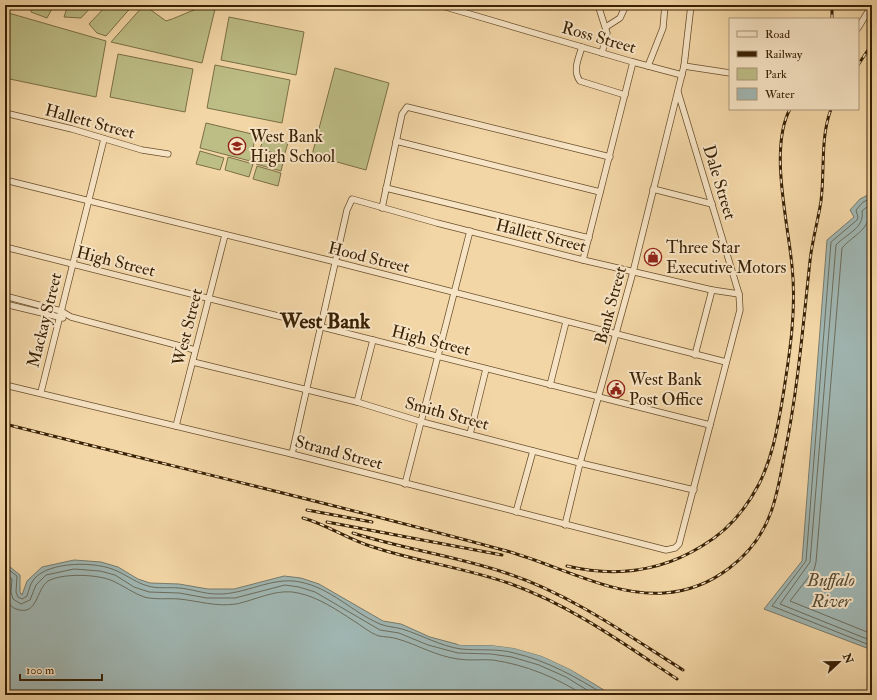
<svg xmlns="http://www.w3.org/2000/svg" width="877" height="700" font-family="'IM FELL Double Pica',serif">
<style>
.green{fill:#bdbd86;stroke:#7b6f45}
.water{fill:#a0b6b2;stroke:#777a6c}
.pier{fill:#f3d6a6}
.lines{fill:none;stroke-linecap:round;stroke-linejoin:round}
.shore{stroke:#6c6c5b;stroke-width:1}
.minor-casing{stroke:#684e2c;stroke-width:7}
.minor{stroke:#f7e4c5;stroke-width:5.5}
.rail-casing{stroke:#392104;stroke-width:3}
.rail{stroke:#f7e4c5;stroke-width:1.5;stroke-dasharray:4.5;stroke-linecap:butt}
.labels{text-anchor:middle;stroke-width:4;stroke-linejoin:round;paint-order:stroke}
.street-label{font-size:17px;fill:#392104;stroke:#f7e4c5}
.poi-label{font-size:17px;fill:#392104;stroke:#f7e4c5;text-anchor:start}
.water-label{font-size:18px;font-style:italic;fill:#584e38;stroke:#f7e4c5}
.district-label{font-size:21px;font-weight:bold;fill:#392104;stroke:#f7e4c5}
</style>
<rect width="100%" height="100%" fill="#f3d6a6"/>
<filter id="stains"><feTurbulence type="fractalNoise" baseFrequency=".005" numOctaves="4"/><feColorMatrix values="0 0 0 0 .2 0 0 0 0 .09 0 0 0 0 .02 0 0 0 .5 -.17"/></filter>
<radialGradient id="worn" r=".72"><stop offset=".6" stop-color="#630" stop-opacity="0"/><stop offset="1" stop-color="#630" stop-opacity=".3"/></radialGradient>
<g class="green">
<polygon points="32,5 54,5 47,18 31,12"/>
<polygon points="68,5 93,5 81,18 64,17"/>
<polygon points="107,5 133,5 106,36 97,33 89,24"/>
<path d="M144,5L166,21C183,16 199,5 216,5L202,63L111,42Z"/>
<polygon points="5,12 106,41 96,97 5,78"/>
<polygon points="229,17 304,32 296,75 221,60"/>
<polygon points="118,54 193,69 185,112 110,97"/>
<polygon points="215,65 290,80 282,123 207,108"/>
<polygon points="335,68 389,83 366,170 312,155"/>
<polygon points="206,123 256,135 250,161 200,148"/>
<polygon points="264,137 288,143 284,156 260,149"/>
<polygon points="200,151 224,158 220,170 196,164"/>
<polygon points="260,151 284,158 281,171 256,164"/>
<polygon points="228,157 253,164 249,177 225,170"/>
<polygon points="257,166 281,173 278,186 253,179"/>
</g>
<g class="water">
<polygon points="872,193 872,650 764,609 802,561 827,240 854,217 850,210 860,199"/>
<polygon points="74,560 101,562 118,567 138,579 150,583 179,584 208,589 234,589 284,576 301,578 319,584 383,621 401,624 430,637 460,645 491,645 514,648 542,656 570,669 612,695 5,695 5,563 20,575 20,592 22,595 27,581 42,567"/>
</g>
<polygon class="pier" points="455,641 514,646 543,655 571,667 614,695 570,669 542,656 514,648 491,645 460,645 456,643"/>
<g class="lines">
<g class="shore">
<polyline points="872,198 863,202 856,210 858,217 857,220 831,242 806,561 772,606 872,646"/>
<path d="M872,203L862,211C865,228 846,234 836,245L810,562L780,604L872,641"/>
<path d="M872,210L869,212C870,230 852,236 842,248L816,562L814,570L790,601L872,634"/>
<path d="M5,567L17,576L16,592L18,597L22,599L27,596C29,590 30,584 34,579C49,561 97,561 117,571C128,576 137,583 148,586C158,589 169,587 179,588C192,589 204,594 217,594C245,595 272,576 300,582C331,588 352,612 380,624C387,627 395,627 402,629C422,635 440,646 461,649C479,651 497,648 514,653C548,661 576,677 605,695"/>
<polyline points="5,573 12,579 11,592 13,599 21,604 30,600 36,585 46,575 74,569 100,571 115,575 134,587 149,592 179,593 207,598 235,598 285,585 299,587 315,592 380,630 399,633 428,645 458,653 491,654 512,657 539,665 566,677 595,695"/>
<path d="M5,594C7,601 9,606 16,609C38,617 36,589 48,581C62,573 98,574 113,581C124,586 133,593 144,597C156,600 167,598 179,599C199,601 216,607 236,604C256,600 277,588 298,593C318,597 337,610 354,621C362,626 370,633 379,636C385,637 392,637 398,639C418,645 436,656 458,659C469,661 481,659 493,660C526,665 555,677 584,695"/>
</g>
<defs>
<g id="minor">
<polyline points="439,5 633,62 682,75"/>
<polyline points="598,5 607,33 602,53"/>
<polyline points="606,27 620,18 626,5"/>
<polyline points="858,28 872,5"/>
<path d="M582,47C579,57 572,71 580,81L625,95"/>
<polyline points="648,66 663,28 665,5"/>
<polyline points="684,66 730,73"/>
<polyline points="5,113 72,129 142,150 168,154"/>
<polyline points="396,141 600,192"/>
<polyline points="5,180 336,262 726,362"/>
<polyline points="386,188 589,238"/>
<polyline points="653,189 712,204"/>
<polyline points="382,208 402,114 407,107 610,157"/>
<polyline points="5,247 710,425"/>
<polyline points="583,260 633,62"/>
<polyline points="5,296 61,311 71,317 195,350"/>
<polyline points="5,304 63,318"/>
<polyline points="695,355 712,290"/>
<polyline points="193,362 357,402 422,422 580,463 694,490"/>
<polyline points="5,385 292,454 666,550 675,548 679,544 740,310 739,294 678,92"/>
<polyline points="550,385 566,322"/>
<polyline points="41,392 104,139"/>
<polyline points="357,402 373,340"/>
<polyline points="176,426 225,235"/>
<polyline points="470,434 486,369"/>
<polyline points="292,454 347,210 352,199 437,223 583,260 712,290 739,294"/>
<polyline points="405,484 470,231"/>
<polyline points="516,512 533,451"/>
<polyline points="565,525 580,463 633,272 684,66 691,5"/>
</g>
</defs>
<use href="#minor" class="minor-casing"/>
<use href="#minor" class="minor"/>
<defs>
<g id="rail">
<polyline points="832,19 832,5"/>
<polyline points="858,65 872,44"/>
<path d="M5,424C171,466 338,505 503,550C554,563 611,597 664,593C711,590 755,557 771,512C778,493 781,472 785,452C798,389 803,325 810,261C812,241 818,221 821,201C825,169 820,139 831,109"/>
<polyline points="307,510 372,522"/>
<path d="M303,518C328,525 349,540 373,547C419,562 466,568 511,584C572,606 624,644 677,679"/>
<polyline points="327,522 502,555"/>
<path d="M353,533C403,549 456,556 506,573C570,594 626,634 683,670"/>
<path d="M567,566C613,577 660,572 702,546C726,532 746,509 759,484C772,458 777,431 782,402C789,358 797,311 792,266C788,222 769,148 790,109"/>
</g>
</defs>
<use href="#rail" class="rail-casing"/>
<use href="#rail" class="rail"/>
</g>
<defs>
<symbol id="school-ring" viewBox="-11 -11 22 22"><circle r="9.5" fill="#f7e4c5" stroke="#8f2418" stroke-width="1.5"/><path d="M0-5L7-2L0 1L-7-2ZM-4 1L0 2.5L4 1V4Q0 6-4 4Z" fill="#8f2418"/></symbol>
<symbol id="shop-ring" viewBox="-11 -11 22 22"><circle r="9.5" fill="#f7e4c5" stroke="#8f2418" stroke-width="1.5"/><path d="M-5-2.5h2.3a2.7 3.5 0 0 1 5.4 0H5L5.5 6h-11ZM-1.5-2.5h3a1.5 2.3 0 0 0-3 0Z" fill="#8f2418"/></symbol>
<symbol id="civic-ring" viewBox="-11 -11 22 22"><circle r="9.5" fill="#f7e4c5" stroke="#8f2418" stroke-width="1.5"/><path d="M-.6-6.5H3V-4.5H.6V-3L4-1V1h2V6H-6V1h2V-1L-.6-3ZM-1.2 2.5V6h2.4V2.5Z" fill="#8f2418"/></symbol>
</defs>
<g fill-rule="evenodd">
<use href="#school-ring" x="227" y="136" width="20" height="20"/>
<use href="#shop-ring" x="643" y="247" width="20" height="20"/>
<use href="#civic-ring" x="606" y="379" width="20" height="20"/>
</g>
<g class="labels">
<g class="street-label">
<text transform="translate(599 37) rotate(16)" y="6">Ross Street</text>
<text transform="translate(90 121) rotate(15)" y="6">Hallett Street</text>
<text transform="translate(720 182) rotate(73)" y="6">Dale Street</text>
<text transform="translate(541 235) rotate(14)" y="6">Hallett Street</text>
<text transform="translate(369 257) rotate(14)" y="6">Hood Street</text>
<text transform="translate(116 261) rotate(14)" y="6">High Street</text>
<text transform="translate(610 305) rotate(-75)" y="6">Bank Street</text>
<text transform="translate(44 320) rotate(-76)" y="6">Mackay Street</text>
<text transform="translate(187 327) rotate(-76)" y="6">West Street</text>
<text transform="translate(431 340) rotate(14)" y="6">High Street</text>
<text transform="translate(447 413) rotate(15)" y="6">Smith Street</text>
<text transform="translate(339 452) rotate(15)" y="6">Strand Street</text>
</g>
<g class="poi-label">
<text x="250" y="142">West Bank<tspan x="250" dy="20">High School</tspan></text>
<text x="666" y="253">Three Star<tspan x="666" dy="20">Executive Motors</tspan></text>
<text x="629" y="385">West Bank<tspan x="629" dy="20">Post Office</tspan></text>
</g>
<g class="water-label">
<text x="831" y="586">Buffalo<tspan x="831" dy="21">River</tspan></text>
</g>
<g class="district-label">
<text x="325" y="328">West Bank</text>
</g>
</g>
<rect width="877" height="700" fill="none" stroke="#f3d6a6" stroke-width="20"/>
<rect x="6" y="6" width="865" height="688" fill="none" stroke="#392104" stroke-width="2"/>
<rect x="10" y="10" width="857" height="680" fill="none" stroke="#392104"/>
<rect x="729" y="18" width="130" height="92" fill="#f7e4c5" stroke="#ab9678"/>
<rect x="737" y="31" width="20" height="6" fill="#f7e4c5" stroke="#ab9678"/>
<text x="765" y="38" font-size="12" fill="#392104">Road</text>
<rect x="737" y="51" width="20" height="6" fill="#392104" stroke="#ab9678"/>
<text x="765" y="58" font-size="12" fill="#392104">Railway</text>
<rect x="737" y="68" width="20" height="12" fill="#bdbd86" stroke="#ab9678"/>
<text x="765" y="78" font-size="12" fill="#392104">Park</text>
<rect x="737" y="88" width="20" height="12" fill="#a0b6b2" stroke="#ab9678"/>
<text x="765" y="98" font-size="12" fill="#392104">Water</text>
<g transform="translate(839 662) rotate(68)" stroke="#f7e4c5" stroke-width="3" paint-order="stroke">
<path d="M0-3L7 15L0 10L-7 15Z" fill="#392104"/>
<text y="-6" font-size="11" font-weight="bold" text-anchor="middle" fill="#392104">N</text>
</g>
<path d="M20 674v6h82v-6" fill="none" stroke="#392104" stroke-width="2"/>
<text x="26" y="674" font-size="12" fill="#392104" stroke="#f7e4c5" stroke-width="3" paint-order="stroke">100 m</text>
<rect width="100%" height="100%" filter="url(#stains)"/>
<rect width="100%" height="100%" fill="url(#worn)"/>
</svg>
